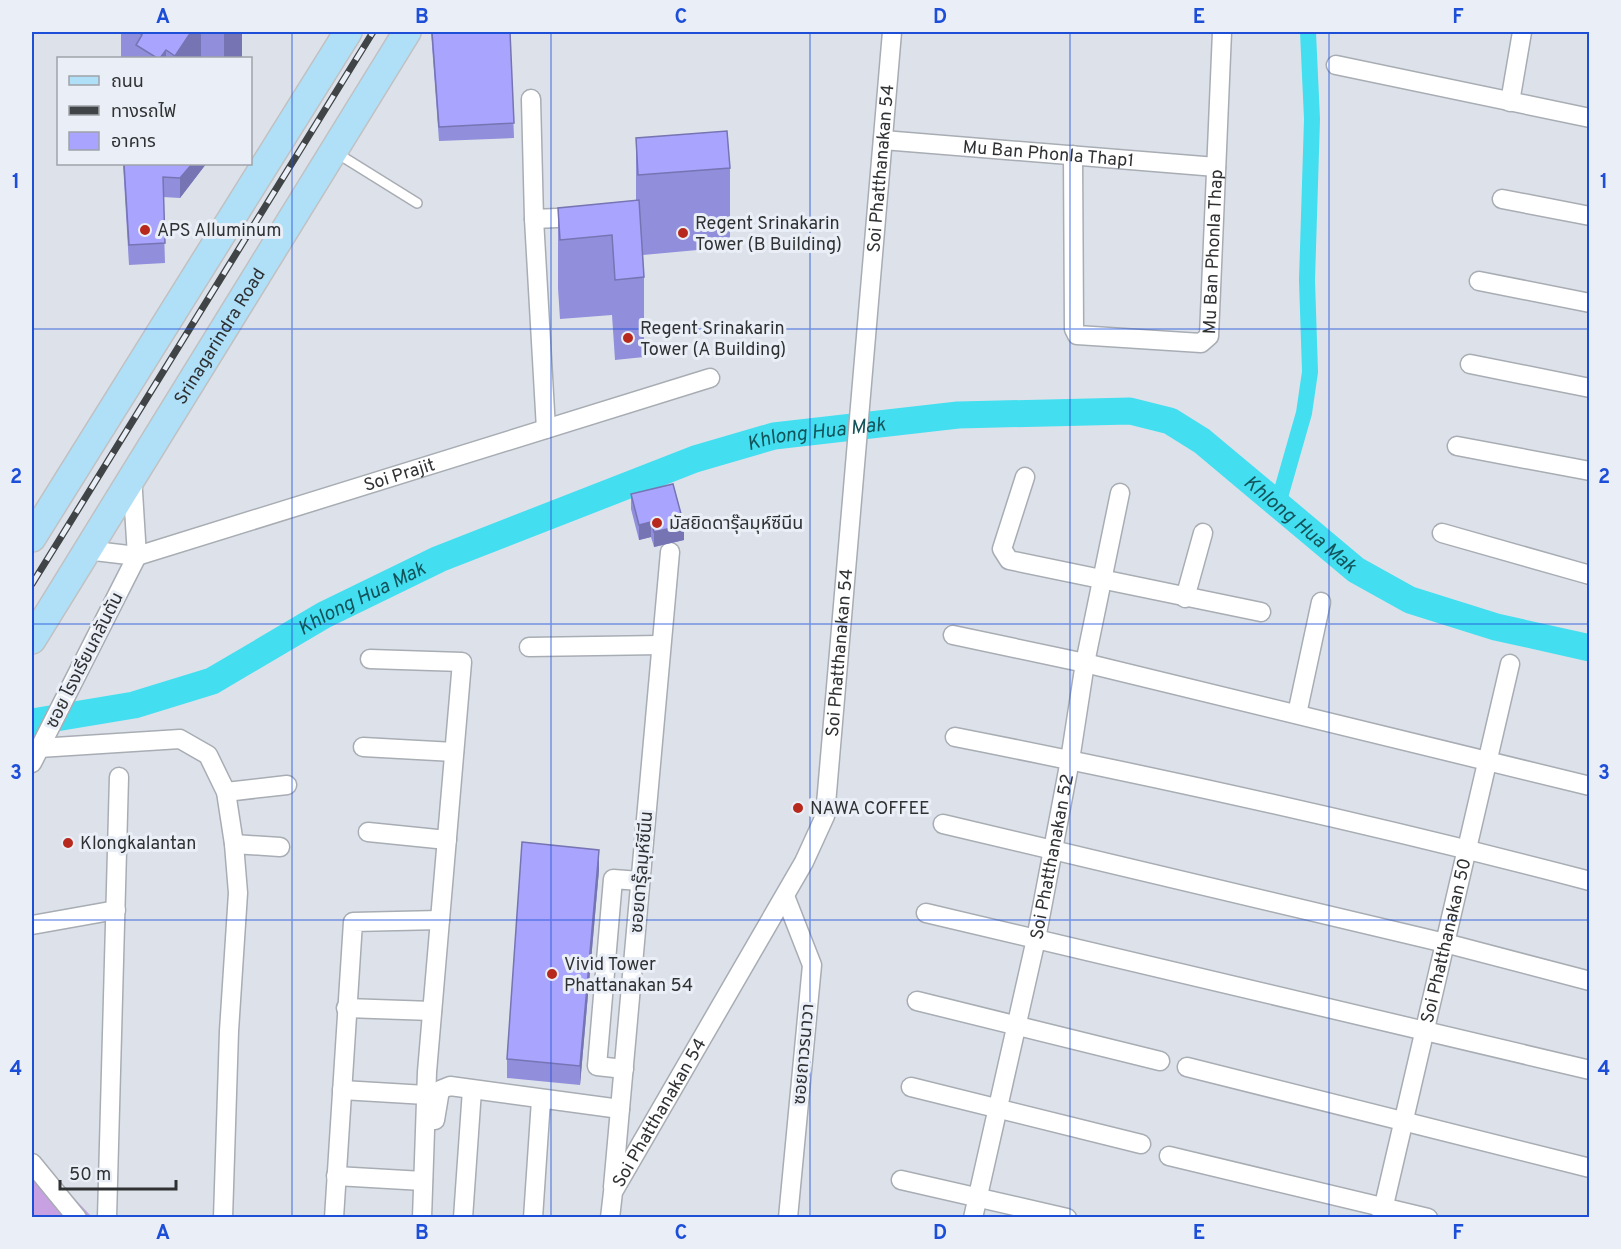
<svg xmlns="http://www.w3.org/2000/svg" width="1621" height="1249" font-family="Overpass,'Noto Sans Thai',sans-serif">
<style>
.green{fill:#c7a1e1}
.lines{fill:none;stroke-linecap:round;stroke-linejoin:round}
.canal{stroke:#43def0;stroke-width:16}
.river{stroke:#43def0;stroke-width:27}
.lane-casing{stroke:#a8adb4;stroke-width:12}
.street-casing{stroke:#a8adb4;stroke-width:21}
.primary-casing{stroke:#c1c1c2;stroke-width:30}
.lane{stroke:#fff;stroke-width:9}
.street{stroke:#fff;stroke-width:18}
.primary{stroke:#b0dff8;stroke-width:27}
.rail-casing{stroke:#414446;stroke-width:7}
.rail{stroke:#eaeff7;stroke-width:4.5;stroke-dasharray:14;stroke-linecap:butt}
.wall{fill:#918edb}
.shaded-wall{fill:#7674b2}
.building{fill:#a9a5ff;stroke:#7674b2;stroke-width:1.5}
.grid{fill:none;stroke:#1d4ed8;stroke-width:1.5;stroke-opacity:0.55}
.poi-dot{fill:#b7291d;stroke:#eaeff7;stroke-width:2}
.labels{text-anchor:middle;stroke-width:6;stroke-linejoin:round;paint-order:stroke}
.street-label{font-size:18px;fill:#2f3133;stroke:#eaeff7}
.poi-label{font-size:18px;fill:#2f3133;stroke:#eaeff7;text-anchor:start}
.water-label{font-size:20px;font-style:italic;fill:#13545b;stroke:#eaeff7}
.neatline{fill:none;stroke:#1d4ed8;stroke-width:2}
.grid-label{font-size:20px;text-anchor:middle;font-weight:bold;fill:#1d4ed8}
</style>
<rect width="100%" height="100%" fill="#dde2ea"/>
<polygon class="green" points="32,1154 92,1217 32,1217"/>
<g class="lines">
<polyline class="canal" points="1278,504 1304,413 1310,372 1307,280 1312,119 1308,32"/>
<path class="river" id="s1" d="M32,722L134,705L212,681L324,615L439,559L695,459L774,436L958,415L1130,411L1170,421L1202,441L1356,570L1410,600L1496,627L1590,648"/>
<defs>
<polyline id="lane" points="335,152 417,203"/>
<g id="street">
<polyline points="1336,65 1590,118"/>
<polyline points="531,99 534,219 546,429"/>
<polyline points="1510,102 1522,32"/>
<path id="s2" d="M883,140L1216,167"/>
<path id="s3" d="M1073,155L1074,329L1077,335L1201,343L1209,336L1222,32"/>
<polyline points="1502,199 1590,216"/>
<polyline points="534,219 580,217"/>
<polyline points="1479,281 1590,303"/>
<polyline points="1470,364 1590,388"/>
<polyline points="1457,446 1590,471"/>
<polyline points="1025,477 1002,549 1009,560 1261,612"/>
<polyline points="1442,533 1590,575"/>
<path id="s4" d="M86,550L137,556L710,378"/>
<polyline points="1185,598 1203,533"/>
<polyline points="953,635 1085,663 1590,786"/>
<polyline points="529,647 661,645"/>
<polyline points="370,659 462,662 427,1072 422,1218"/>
<polyline points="1297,714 1321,602"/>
<path d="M955,737C1168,779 1380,826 1590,881"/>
<polyline points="363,747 454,752"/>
<polyline points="39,748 180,739 208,755 226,792 234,844 238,893 229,1031 223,1218"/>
<polyline points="32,763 137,556 132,476"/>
<polyline points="226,792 287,785"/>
<polyline points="943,824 1445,943 1590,981"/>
<polyline points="368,832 447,840"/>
<polyline points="234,844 280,847"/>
<polyline points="785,896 812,965 788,1218"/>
<polyline points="926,913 1590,1070"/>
<polyline points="32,925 116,910"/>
<polyline points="917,1001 1160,1061"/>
<polyline points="346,1008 432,1011"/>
<polyline points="1187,1067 1590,1168"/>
<polyline points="624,1069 597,1066 613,879 640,881"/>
<polyline points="911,1087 1141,1144"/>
<polyline points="342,1090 426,1095"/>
<polyline points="435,1120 440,1090 450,1086 620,1109"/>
<polyline points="1169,1156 1428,1218"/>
<polyline points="32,1163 77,1218"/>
<polyline points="336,1176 423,1181"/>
<polyline points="901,1180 1067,1218"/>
<polyline points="613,1187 670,552"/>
<polyline points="107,1218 119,777"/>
<polyline points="334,1218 353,922 440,920"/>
<polyline points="463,1218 472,1090"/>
<polyline points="533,1218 541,1100"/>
<path id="s5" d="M610,1218L613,1192L804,862L825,816L892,32"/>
<path id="s6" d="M973,1218L1036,939L1070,760L1085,663L1120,493"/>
<path id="s7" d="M1381,1218L1510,664"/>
</g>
<g id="primary">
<polyline points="32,538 348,32"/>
<path id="s8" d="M32,640L407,32"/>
</g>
</defs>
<use href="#lane" class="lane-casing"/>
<use href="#street" class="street-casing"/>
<use href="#primary" class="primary-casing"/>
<use href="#lane" class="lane"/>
<use href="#street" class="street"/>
<use href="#primary" class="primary"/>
<defs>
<polyline id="rail" points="32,584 373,32"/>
</defs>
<use href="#rail" class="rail-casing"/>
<use href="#rail" class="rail"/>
</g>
<g class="wall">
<rect x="121" y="32" width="121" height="26"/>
<polygon points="431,32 510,32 514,138 439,141"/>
<polygon points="636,138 730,168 730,247 643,255 644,277 644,357 615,360 612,315 560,319 558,288 558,208 636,201"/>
<polygon points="123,164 206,164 180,198 163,197 165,263 129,265"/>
<polygon points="631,494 684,540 654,547 651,537 639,540 631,509"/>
<polygon points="599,870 580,1085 507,1078 507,1059"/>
</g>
<g class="shaded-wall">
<polygon points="191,32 201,32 201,58 175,58 175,56"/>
<rect x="224" y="32" width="18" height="26"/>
<polygon points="166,50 166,58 160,58"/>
<polygon points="192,164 206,164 180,198 180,178"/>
<polygon points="651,522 651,537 639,540 639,525"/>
<polygon points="684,525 684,540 654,547 654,532"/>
<polygon points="599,850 599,870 580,1085 580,1066"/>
</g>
<g class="building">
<polygon points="138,32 191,32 175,56 166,50 160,58 157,58 136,45 142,35"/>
<polygon points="432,32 510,32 514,123 439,127"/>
<polygon points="727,131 730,168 638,175 636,138"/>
<polygon points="124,164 192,164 180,178 163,177 165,243 129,245"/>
<polygon points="639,200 644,277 615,280 612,235 560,240 558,208"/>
<polygon points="673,484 684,525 654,532 651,522 639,525 631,494"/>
<polygon points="522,842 599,850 580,1066 507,1059"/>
</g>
<path class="grid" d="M292,32V1218M551,32V1218M810,32V1218M1070,32V1218M1329,32V1218M32,329H1590M32,624H1590M32,920H1590"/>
<g class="poi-dot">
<circle cx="145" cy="230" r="6"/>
<circle cx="683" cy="233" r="6"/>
<circle cx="628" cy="338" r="6"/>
<circle cx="657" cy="523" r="6"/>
<circle cx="798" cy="808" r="6"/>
<circle cx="68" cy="843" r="6"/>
<circle cx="552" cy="974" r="6"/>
</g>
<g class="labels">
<g class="street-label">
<text dy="6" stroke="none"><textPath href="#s2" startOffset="166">Mu Ban Phonla Thap1</textPath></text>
<text dy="6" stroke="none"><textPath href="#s5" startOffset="1108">Soi Phatthanakan 54</textPath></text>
<text dy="6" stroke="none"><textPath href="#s3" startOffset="400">Mu Ban Phonla Thap</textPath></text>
<text dy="6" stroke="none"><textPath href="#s8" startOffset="357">Srinagarindra Road</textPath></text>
<text dy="6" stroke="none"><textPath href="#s4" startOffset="326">Soi Prajit</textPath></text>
<text dy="6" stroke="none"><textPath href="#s5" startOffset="622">Soi Phatthanakan 54</textPath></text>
<text transform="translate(84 660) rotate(-63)" y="6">ซอย โรงเรียนกลันตัน</text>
<text dy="6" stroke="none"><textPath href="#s6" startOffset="370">Soi Phatthanakan 52</textPath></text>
<text transform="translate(641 872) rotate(-85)" y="6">ซอยดารุ๊ลมุห์ซีนีน</text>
<text dy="6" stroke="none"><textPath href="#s7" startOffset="285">Soi Phatthanakan 50</textPath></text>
<text transform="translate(803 1054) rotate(-85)" y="6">ซอยถาวรนาวา</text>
<text dy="6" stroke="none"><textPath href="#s5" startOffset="118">Soi Phatthanakan 54</textPath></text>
</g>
<g class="poi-label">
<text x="695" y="229">Regent Srinakarin<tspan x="695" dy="21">Tower (B Building)</tspan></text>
<text x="157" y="236">APS Alluminum</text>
<text x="640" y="334">Regent Srinakarin<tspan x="640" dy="21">Tower (A Building)</tspan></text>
<text x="669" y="529">มัสยิดดารุ๊ลมุห์ซีนีน</text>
<text x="810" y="814">NAWA COFFEE</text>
<text x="80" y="849">Klongkalantan</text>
<text x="564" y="970">Vivid Tower<tspan x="564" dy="21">Phattanakan 54</tspan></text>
</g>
<g class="water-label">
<text dy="7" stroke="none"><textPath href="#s1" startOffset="842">Khlong Hua Mak</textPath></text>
<text dy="7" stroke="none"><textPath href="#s1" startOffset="1365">Khlong Hua Mak</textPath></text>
<text dy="7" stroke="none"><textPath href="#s1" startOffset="356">Khlong Hua Mak</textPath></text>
</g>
</g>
<rect width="1621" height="1249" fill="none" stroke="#eaeff7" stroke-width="66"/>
<rect x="57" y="57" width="195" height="108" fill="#eaeff7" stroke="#9fa3a9" stroke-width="1.5"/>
<rect x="69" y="76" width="30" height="9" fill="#b0dff8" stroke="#9fa3a9" stroke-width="1.5"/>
<text x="111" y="87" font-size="18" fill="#2f3133">ถนน</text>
<rect x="69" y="106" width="30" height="9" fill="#414446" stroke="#9fa3a9" stroke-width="1.5"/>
<text x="111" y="117" font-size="18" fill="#2f3133">ทางรถไฟ</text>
<rect x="69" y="132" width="30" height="18" fill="#a9a5ff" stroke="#9fa3a9" stroke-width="1.5"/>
<text x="111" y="147" font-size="18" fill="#2f3133">อาคาร</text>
<path d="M60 1180v9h116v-9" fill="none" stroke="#2f3133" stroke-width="3"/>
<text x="69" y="1180" font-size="18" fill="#2f3133" stroke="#eaeff7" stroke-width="4.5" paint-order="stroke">50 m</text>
<rect x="33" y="33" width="1555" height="1183" class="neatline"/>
<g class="grid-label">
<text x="163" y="23">A</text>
<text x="422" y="23">B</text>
<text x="681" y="23">C</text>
<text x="940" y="23">D</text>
<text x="1199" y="23">E</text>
<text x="1458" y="23">F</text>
<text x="16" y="188">1</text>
<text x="1604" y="188">1</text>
<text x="16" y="483">2</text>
<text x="1604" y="483">2</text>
<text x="16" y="779">3</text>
<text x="1604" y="779">3</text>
<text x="16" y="1075">4</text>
<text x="1604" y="1075">4</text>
<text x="163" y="1239">A</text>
<text x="422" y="1239">B</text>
<text x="681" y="1239">C</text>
<text x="940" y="1239">D</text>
<text x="1199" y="1239">E</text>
<text x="1458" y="1239">F</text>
</g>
</svg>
